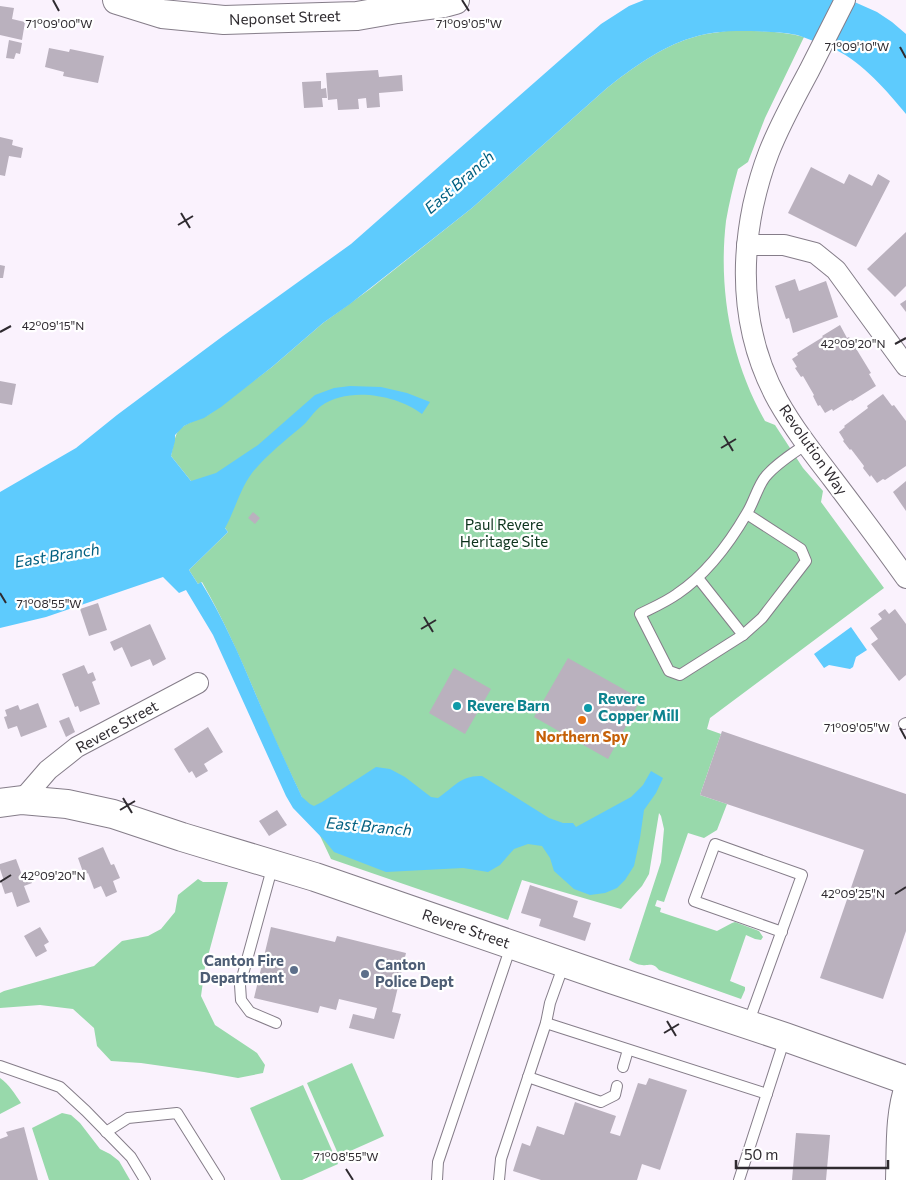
<svg xmlns="http://www.w3.org/2000/svg" width="906" height="1180" font-family="Commissioner,sans-serif">
<style>
.green{fill:#98d9ab}
.water{fill:#5ecbfd}
.building{fill:#bab1be}
.lines{fill:none;stroke-linecap:round;stroke-linejoin:round}
.lane-casing{stroke:#857d89;stroke-width:12}
.street-casing{stroke:#857d89;stroke-width:22}
.secondary-casing{stroke:#857d89;stroke-width:30}
.lane{stroke:#fff;stroke-width:10}
.street{stroke:#fff;stroke-width:20}
.secondary{stroke:#fff;stroke-width:28}
.ticks{fill:none;stroke:#2f2b30;stroke-width:2}
.culture-dot{fill:#0f9aa8;stroke:#fff;stroke-width:2}
.food-dot{fill:#e8710a;stroke:#fff;stroke-width:2}
.service-dot{fill:#5c6f8a;stroke:#fff;stroke-width:2}
.labels{text-anchor:middle;stroke-width:4.5;stroke-linejoin:round;paint-order:stroke}
.street-label{font-size:15px;fill:#2f2b30;stroke:#fff}
.park-label{font-size:15px;fill:#0c331c;stroke:#fff}
.culture-label{font-size:15px;font-weight:bold;fill:#0d838f;stroke:#fff;text-anchor:start}
.food-label{font-size:15px;font-weight:bold;fill:#c56008;stroke:#fff}
.service-label{font-size:15px;font-weight:bold;fill:#4e5e75;stroke:#fff;text-anchor:end}
.water-label{font-size:16px;font-style:italic;fill:#015f80;stroke:#fff}
.ticks-label{font-size:12px;text-anchor:middle;fill:#2f2b30;stroke:#fff;stroke-width:4.5;stroke-linejoin:round;paint-order:stroke}
</style>
<rect width="100%" height="100%" fill="#faf2fd"/>
<g class="green">
<path d="M726,31C752,31 778,30 804,37L765,118L748,162L738,169C733,186 729,204 726,221C718,290 731,361 765,421L775,425L803,468L823,491L821,502L884,588L710,718L707,729L721,734L700,795L727,804L717,830L704,838L688,833L664,902L657,900L655,906L661,908L660,912L717,931L732,923L735,922L759,931L763,937L761,940L755,939L746,935L730,981L745,987V990L741,999L659,970C652,962 650,966 642,965C638,965 633,962 629,960L661,862L664,829L661,816L659,813L649,874L642,886L621,909L522,880L508,920L331,859C310,814 288,769 268,724C248,676 228,627 202,582L198,584L189,570L228,532L191,481L171,456C172,451 175,436 177,433C183,422 201,420 211,413L272,367L323,323L370,289L472,208L607,88C631,69 661,47 691,38C702,34 714,33 726,31Z"/>
<polygon points="198,879 203,882 228,882 205,967 201,996 215,1025 257,1053 265,1065 263,1073 238,1078 204,1072 141,1063 111,1061 97,1046 94,1028 73,1009 40,1005 0,1008 0,993 4,991 94,966 122,941 148,936 161,929 175,912 178,895"/>
<polygon points="352,1063 384,1136 339,1156 307,1083"/>
<path d="M0,1078C9,1084 15,1094 21,1103L0,1114Z"/>
<polygon points="303,1085 338,1164 302,1180 281,1180 250,1108"/>
<polygon points="62,1113 71,1115 80,1123 100,1149 110,1154 119,1161 130,1180 49,1180 32,1128"/>
</g>
<g class="water">
<path d="M644,0H850L877,12L892,22L906,34V114C888,92 862,62 836,50C830,47 824,45 818,43C811,40 804,37 797,35C782,32 767,32 751,31C731,31 711,31 691,38C661,47 631,69 607,88L472,208L434,238L350,304L323,323L272,367L221,407L204,418L190,423L184,426L175,435V441L171,456L191,481L216,473L258,445L315,395L334,388L350,386L381,387L407,393L430,402L422,414C398,395 348,386 321,406C313,412 308,422 300,428C283,442 266,456 252,473C240,489 235,510 225,528L228,532L189,570L198,584L201,582C223,618 240,656 256,695C271,730 286,763 302,797L310,804L314,806L322,802L376,767L390,769L405,777L431,797L438,798C454,787 461,775 482,776L549,818L563,823H573L576,827L631,797L643,785L651,771L663,778L656,793L644,810L640,838L634,866L625,880L617,888L605,893L590,895L574,889L554,871L550,858L542,846L528,844L514,849L500,865L488,872L463,868L386,872L334,852L325,841L293,808L286,796L213,635L186,590L179,593L163,577L46,617L0,628V492L76,448L117,415L223,336L351,244L601,24L629,6Z"/>
<polygon points="851,627 867,650 856,657 853,667 850,669 829,665 824,668 814,654"/>
</g>
<g class="building">
<polygon points="0,6 14,8 12,19 25,22 22,40 0,35"/>
<polygon points="9,40 22,43 20,54 16,53 14,59 6,58"/>
<polygon points="49,48 69,52 70,49 104,56 98,83 63,76 64,72 45,67"/>
<polygon points="378,70 379,77 402,75 403,91 379,93 380,107 367,108 366,98 358,99 359,109 338,110 337,99 328,100 326,73"/>
<polygon points="321,81 321,89 326,88 327,98 322,98 323,107 304,108 302,82"/>
<polygon points="0,137 13,140 12,145 23,148 21,158 9,156 5,176 0,175"/>
<polygon points="811,167 844,184 849,174 872,186 878,174 890,181 856,247 788,213"/>
<polygon points="906,232 906,286 895,297 867,269"/>
<polygon points="0,265 5,266 3,278 0,278"/>
<polygon points="795,279 799,291 826,281 838,317 793,333 789,318 786,319 775,286"/>
<polygon points="906,300 906,312 900,304"/>
<polygon points="840,325 847,338 849,337 871,373 869,374 876,386 852,401 851,400 833,411 832,409 825,413 820,405 818,406 813,396 814,395 803,376 801,377 795,368 797,367 792,359 798,355 797,353 823,337 822,336"/>
<polygon points="0,381 16,384 12,405 0,403"/>
<polygon points="883,394 892,406 894,405 906,421 906,466 885,480 883,479 877,483 871,475 870,477 863,468 864,466 851,449 850,450 843,441 844,440 839,432 845,427 844,426 868,408 867,406"/>
<polygon points="906,481 906,511 893,492"/>
<polygon points="253,512 260,518 255,524 248,518"/>
<polygon points="98,603 107,630 89,636 80,609"/>
<polygon points="885,609 889,614 895,609 906,624 906,675 899,681 871,644 878,639 870,628 882,619 878,614"/>
<polygon points="150,624 166,659 153,666 150,659 131,667 122,647 114,651 110,642"/>
<polygon points="568,658 641,699 608,759 534,717"/>
<polygon points="84,665 88,674 93,672 96,680 92,682 100,704 80,712 78,706 75,707 62,674"/>
<polygon points="454,668 491,689 465,734 429,713"/>
<polygon points="38,703 47,727 21,737 17,726 8,729 4,717 7,716 5,710 18,705 20,710"/>
<polygon points="69,717 75,732 66,737 59,721"/>
<polygon points="208,727 223,752 204,764 208,771 196,778 192,771 189,773 174,749"/>
<polygon points="722,731 906,794 906,931 883,999 820,978 864,850 700,795"/>
<polygon points="277,810 287,825 269,836 259,821"/>
<polygon points="103,847 111,865 114,864 120,878 113,881 117,892 106,897 101,886 94,889 88,873 84,875 78,858"/>
<polygon points="16,859 22,875 28,872 32,883 24,886 30,902 17,907 12,892 5,894 1,882 4,881 0,869 0,864"/>
<polygon points="530,885 578,901 573,917 591,923 585,941 539,926 541,919 521,913"/>
<polygon points="40,927 49,942 44,945 47,951 36,957 24,936"/>
<polygon points="271,927 335,942 337,936 406,953 392,1012 401,1014 394,1039 349,1028 353,1014 374,1019 377,1008 339,999 336,1010 320,1006 318,1013 254,998"/>
<polygon points="649,1078 687,1090 660,1170 642,1164 637,1180 541,1180 513,1171 522,1143 530,1146 537,1126 564,1135 575,1102 616,1116 610,1133 620,1136 638,1083 646,1085"/>
<polygon points="24,1127 38,1180 0,1180 0,1139 8,1136 6,1132"/>
<polygon points="796,1133 830,1135 826,1180 792,1180"/>
</g>
<g class="lines">
<defs>
<g id="lane">
<path d="M747,514L801,549L806,561L762,618L743,635L680,675L669,671L640,614C652,608 666,602 677,594C707,574 729,544 747,513C754,502 758,485 766,476C777,463 792,454 805,445"/>
<polyline points="698,578 743,635"/>
<polyline points="904,724 906,723"/>
<polyline points="273,865 240,985 241,1000 250,1012 276,1023"/>
<polyline points="546,1023 767,1094"/>
<polyline points="748,1024 802,875 715,844 694,901 782,932"/>
<polyline points="0,1066 60,1087 86,1111 131,1157 145,1180"/>
<polyline points="623,1067 628,1050"/>
<polyline points="528,1077 601,1102 615,1095 617,1086"/>
<polyline points="106,1132 128,1118 177,1113 219,1180"/>
<polyline points="437,1180 438,1162 511,946"/>
<polyline points="499,1180 501,1159 546,1023 550,1003 564,964"/>
<polyline points="739,1180 785,1038"/>
</g>
<g id="street">
<path d="M845,0C833,24 821,47 809,71C795,97 780,124 769,152C762,170 757,188 753,206C739,274 744,339 778,401C794,429 812,452 832,478C857,511 882,544 906,578"/>
<polyline points="747,245 784,245 815,253 836,270 906,366"/>
<polyline points="22,800 48,770 77,747 198,683"/>
<path d="M896,1180C897,1147 895,1114 906,1083"/>
</g>
<g id="secondary">
<polyline points="117,0 162,14 224,20 357,16 397,9 444,3 455,0"/>
<polyline points="0,803 22,800 67,804 113,814 182,837 315,877 611,979 785,1037 906,1080"/>
</g>
</defs>
<use href="#lane" class="lane-casing"/>
<use href="#street" class="street-casing"/>
<use href="#secondary" class="secondary-casing"/>
<use href="#lane" class="lane"/>
<use href="#street" class="street"/>
<use href="#secondary" class="secondary"/>
</g>
<path class="ticks" d="M53,0L59,11M462,0L469,11M900,47L906,58M181,213L190,228M178,225L193,216M0,332L11,326M895,344L906,338M724,436L733,451M721,448L736,439M0,593L6,603M424,617L433,632M421,629L436,620M900,728L906,739M123,798L132,813M120,810L135,801M0,882L11,875M895,894L906,887M667,1021L676,1036M664,1033L679,1024M346,1169L353,1180"/>
<g class="culture-dot">
<circle cx="457" cy="706" r="5"/>
<circle cx="588" cy="708" r="5"/>
</g>
<circle class="food-dot" cx="582" cy="720" r="5"/>
<g class="service-dot">
<circle cx="294" cy="970" r="5"/>
<circle cx="365" cy="974" r="5"/>
</g>
<g class="labels">
<g class="street-label">
<text transform="translate(285 18) rotate(-2)" y="5">Neponset Street</text>
<text transform="translate(813 450) rotate(55)" y="5">Revolution Way</text>
<text transform="translate(117 727) rotate(-29)" y="5">Revere Street</text>
<text transform="translate(466 929) rotate(19)" y="5">Revere Street</text>
</g>
<g class="park-label">
<text x="504" y="530">Paul Revere<tspan x="504" dy="17">Heritage Site</tspan></text>
</g>
<g class="culture-label">
<text x="598" y="704">Revere<tspan x="598" dy="17">Copper Mill</tspan></text>
<text x="467" y="711">Revere Barn</text>
</g>
<g class="food-label">
<text x="582" y="742">Northern Spy</text>
</g>
<g class="service-label">
<text x="284" y="966">Canton Fire<tspan x="284" dy="17">Department</tspan></text>
<text x="375" y="970" text-anchor="start">Canton<tspan x="375" dy="17">Police Dept</tspan></text>
</g>
<g class="water-label">
<text transform="translate(459 182) rotate(-41)" y="6">East Branch</text>
<text transform="translate(57 555) rotate(-9)" y="6">East Branch</text>
<text transform="translate(369 826) rotate(5)" y="6">East Branch</text>
</g>
</g>
<g class="ticks-label">
<text x="59" y="28">71°09'00"W</text>
<text x="469" y="28">71°09'05"W</text>
<text x="857" y="51">71°09'10"W</text>
<text x="53" y="330">42°09'15"N</text>
<text x="853" y="348">42°09'20"N</text>
<text x="49" y="608">71°08'55"W</text>
<text x="857" y="732">71°09'05"W</text>
<text x="53" y="880">42°09'20"N</text>
<text x="853" y="898">42°09'25"N</text>
<text x="346" y="1161">71°08'55"W</text>
</g>
<path d="M736 1160v8h152v-8" fill="none" stroke="#2f2b30" stroke-width="2.5"/>
<text x="744" y="1160" font-size="15" fill="#2f2b30" stroke="#ffffff" stroke-width="4" paint-order="stroke">50 m</text>
</svg>
